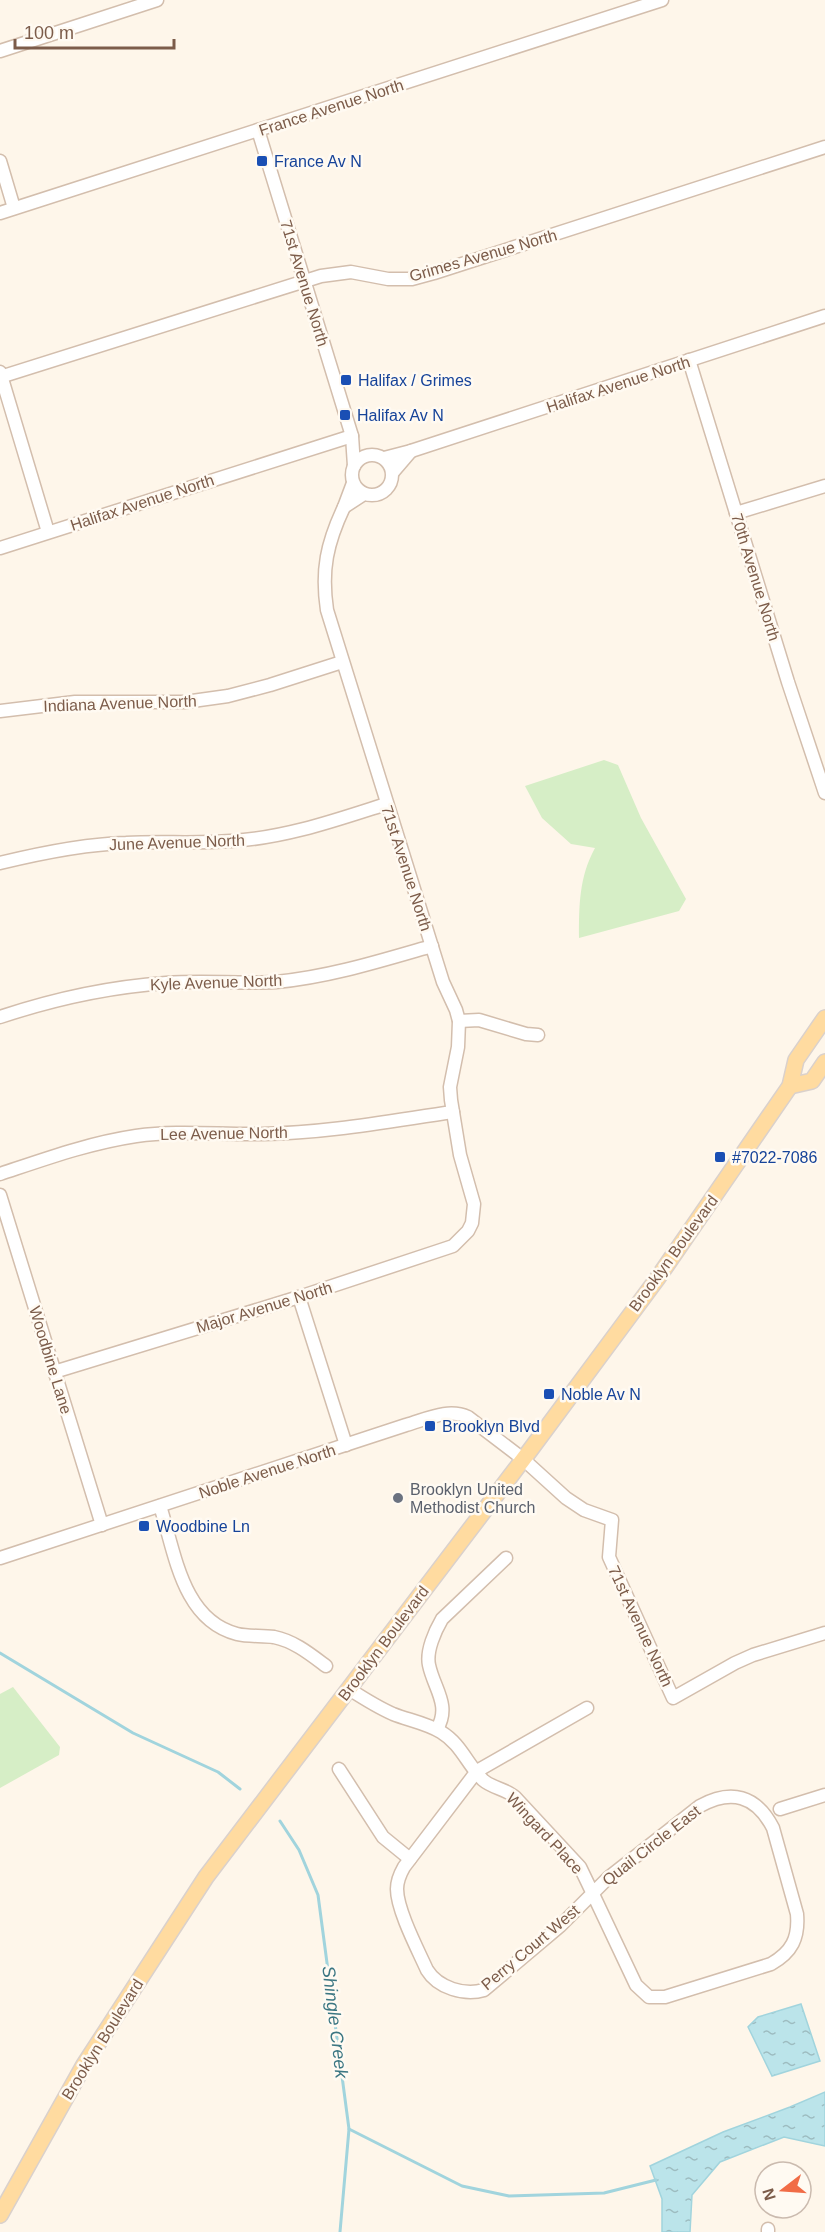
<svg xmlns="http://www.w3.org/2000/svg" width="825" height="2232" font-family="Arial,sans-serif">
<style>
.pitch{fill:#d6eec6}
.water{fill:url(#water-ripples);stroke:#a1d4dd;stroke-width:1.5}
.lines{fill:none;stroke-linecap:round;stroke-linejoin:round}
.stream{stroke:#a1d4dd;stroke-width:3}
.minor-casing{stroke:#d3bead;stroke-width:15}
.major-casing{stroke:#dad1cc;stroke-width:18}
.minor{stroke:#fff;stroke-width:12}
.major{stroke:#ffdba0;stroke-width:15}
.transit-dot{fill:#1a4fb4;stroke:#fffaf2;stroke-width:2}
.worship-dot{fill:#6b7280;stroke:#fffaf2;stroke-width:2}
.labels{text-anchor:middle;stroke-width:5;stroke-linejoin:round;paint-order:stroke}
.street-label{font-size:16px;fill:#7c5c4a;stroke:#fffaf2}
.transit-label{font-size:16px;fill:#164399;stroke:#fffaf2;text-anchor:start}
.worship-label{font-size:16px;fill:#5b616d;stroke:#fffaf2;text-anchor:start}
.water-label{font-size:18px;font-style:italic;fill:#3b7682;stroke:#fffaf2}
</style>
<defs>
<pattern id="water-ripples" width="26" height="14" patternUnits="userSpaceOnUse" patternTransform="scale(1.5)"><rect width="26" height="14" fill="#bbe4ea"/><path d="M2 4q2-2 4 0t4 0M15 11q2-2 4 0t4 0" fill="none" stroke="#9dbcc0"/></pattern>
</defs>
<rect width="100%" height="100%" fill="#fef6ea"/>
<g class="pitch">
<path d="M604,760L618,765L641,818L686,899L679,911L579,938C579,906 579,877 595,848L571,844L542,818L525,786Z"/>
<polygon points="13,1687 60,1747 59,1755 0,1788 0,1694"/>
</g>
<g class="water">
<polygon points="801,2004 820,2061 772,2076 748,2027 758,2017"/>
<polygon points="825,2092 825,2146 784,2137 720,2162 692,2195 690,2232 662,2232 662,2199 650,2166 723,2132 790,2107"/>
</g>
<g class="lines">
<g class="stream">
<polyline points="0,1653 133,1733 218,1772 240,1789"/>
<polyline points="280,1821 299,1850 318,1895 349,2129 340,2232"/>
<polyline points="349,2129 462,2186 509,2196 604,2193 656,2180"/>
</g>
<defs>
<g id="minor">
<polyline points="0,51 157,0"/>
<polyline points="258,130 352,436 354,466"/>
<polyline points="0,161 14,208"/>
<polyline points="0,213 662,0"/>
<polyline points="689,360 788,682 825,793"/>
<polyline points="0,372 48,532"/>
<polyline points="0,377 321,276 351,272 388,279 412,279 434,273 825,147"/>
<polyline points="411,451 825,316"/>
<circle cx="372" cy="475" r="20"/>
<polyline points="384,458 411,451 393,472"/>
<polyline points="353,483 344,507 364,494"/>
<polyline points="736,513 825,486"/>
<polyline points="0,548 352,436"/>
<polyline points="0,711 75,702 185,702 228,696 270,685 342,662"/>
<path d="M0,863C41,853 84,844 126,843C161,841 196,844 231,841C285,838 336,820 386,804"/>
<path d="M0,1017C54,999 108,987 166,983C202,980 239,984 276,982C329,977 380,961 432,946"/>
<polyline points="459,1021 479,1020 526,1034 538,1035"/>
<path d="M0,1174C45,1159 89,1143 136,1136C178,1130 221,1135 263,1134C327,1133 390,1121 453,1112"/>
<polyline points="0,1195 102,1525"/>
<polyline points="299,1297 346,1445"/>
<path d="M54,1372L299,1297L444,1249L453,1246L468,1231L472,1223L474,1204L460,1155L451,1100L450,1087L458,1047L459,1021L456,1010L443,982L327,610C321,570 327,543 344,507"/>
<path d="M160,1506C175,1552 182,1620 237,1634C249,1637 262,1635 274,1637C294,1641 310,1654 326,1666"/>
<path d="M0,1558L406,1425C427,1419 448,1408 468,1417L523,1459L566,1498L584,1510L612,1520L609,1557L673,1698L735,1663L753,1655L825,1633"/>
<path d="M349,1689C363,1698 377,1707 393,1714C408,1720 426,1723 441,1732C461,1744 467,1764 483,1780C492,1788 506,1789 515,1797L580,1867L592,1892L636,1985L649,1997H665L771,1964C792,1952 799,1938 797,1914L773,1828C756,1795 731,1789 700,1806L608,1878L560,1926L484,1990C465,1996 438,1988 427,1970C418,1950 397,1910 397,1889C397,1881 400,1874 404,1867L477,1771L587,1708"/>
<path d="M437,1729C451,1705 434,1689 429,1665C426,1651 435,1631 442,1619L506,1558"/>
<polyline points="339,1769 383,1837 410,1859"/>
<polyline points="780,1809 825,1795"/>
<polyline points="768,2232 768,2229"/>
</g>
<g id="major">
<polyline points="790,1086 812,1081 825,1062"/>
<polyline points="0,2215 84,2065 206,1877 531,1449 657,1279 790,1086 796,1060 825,1018"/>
</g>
</defs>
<use href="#minor" class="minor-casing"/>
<use href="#major" class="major-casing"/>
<use href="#minor" class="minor"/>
<use href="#major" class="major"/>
</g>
<g class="transit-dot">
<rect x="256" y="155" width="12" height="12" rx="3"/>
<rect x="340" y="374" width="12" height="12" rx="3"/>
<rect x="339" y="409" width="12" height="12" rx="3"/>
<rect x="714" y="1151" width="12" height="12" rx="3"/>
<rect x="543" y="1388" width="12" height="12" rx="3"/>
<rect x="424" y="1420" width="12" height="12" rx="3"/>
<rect x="138" y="1520" width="12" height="12" rx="3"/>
</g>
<circle class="worship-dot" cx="398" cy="1498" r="6"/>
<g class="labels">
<g class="street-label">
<text transform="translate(331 107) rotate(-18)" y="6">France Avenue North</text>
<text transform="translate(483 255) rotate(-16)" y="6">Grimes Avenue North</text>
<text transform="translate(305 283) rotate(73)" y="6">71st Avenue North</text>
<text transform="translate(618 384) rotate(-18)" y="6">Halifax Avenue North</text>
<text transform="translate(142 502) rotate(-18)" y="6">Halifax Avenue North</text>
<text transform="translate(756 577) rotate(73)" y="6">70th Avenue North</text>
<text transform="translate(120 703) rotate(-2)" y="6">Indiana Avenue North</text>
<text transform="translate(177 842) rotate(-2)" y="6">June Avenue North</text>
<text transform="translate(407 868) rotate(72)" y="6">71st Avenue North</text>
<text transform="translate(216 982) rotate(-2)" y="6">Kyle Avenue North</text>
<text transform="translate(224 1133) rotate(-1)" y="6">Lee Avenue North</text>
<text transform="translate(673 1253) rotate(-54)" y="6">Brooklyn Boulevard</text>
<text transform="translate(264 1307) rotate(-17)" y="6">Major Avenue North</text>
<text transform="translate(51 1360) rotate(73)" y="6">Woodbine Lane</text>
<text transform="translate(267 1471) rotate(-18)" y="6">Noble Avenue North</text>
<text transform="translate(641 1626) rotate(65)" y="6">71st Avenue North</text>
<text transform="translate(383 1643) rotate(-53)" y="6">Brooklyn Boulevard</text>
<text transform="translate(545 1833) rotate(47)" y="6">Wingard Place</text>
<text transform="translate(651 1845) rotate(-38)" y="6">Quail Circle East</text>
<text transform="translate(530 1947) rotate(-40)" y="6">Perry Court West</text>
<text transform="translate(102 2039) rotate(-58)" y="6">Brooklyn Boulevard</text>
</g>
<g class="transit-label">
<text x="274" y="167">France Av N</text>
<text x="358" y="386">Halifax / Grimes</text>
<text x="357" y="421">Halifax Av N</text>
<text x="732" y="1163">#7022-7086</text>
<text x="561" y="1400">Noble Av N</text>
<text x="442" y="1432">Brooklyn Blvd</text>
<text x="156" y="1532">Woodbine Ln</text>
</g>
<g class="worship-label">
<text x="410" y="1495">Brooklyn United<tspan x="410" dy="18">Methodist Church</tspan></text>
</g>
<g class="water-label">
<text transform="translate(335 2022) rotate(83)" y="6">Shingle Creek</text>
</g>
</g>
<g transform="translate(783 2190) rotate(253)"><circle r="28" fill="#fffaf2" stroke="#cbbbaf" stroke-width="1.5"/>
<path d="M0-4.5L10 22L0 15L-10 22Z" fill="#f16c46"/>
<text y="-9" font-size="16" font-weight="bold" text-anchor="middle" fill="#7c5c4a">N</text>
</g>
<path d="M15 39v9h159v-9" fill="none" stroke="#7c5c4a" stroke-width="3"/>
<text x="24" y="39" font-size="18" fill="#7c5c4a" stroke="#fffaf2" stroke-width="4.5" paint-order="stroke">100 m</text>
</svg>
